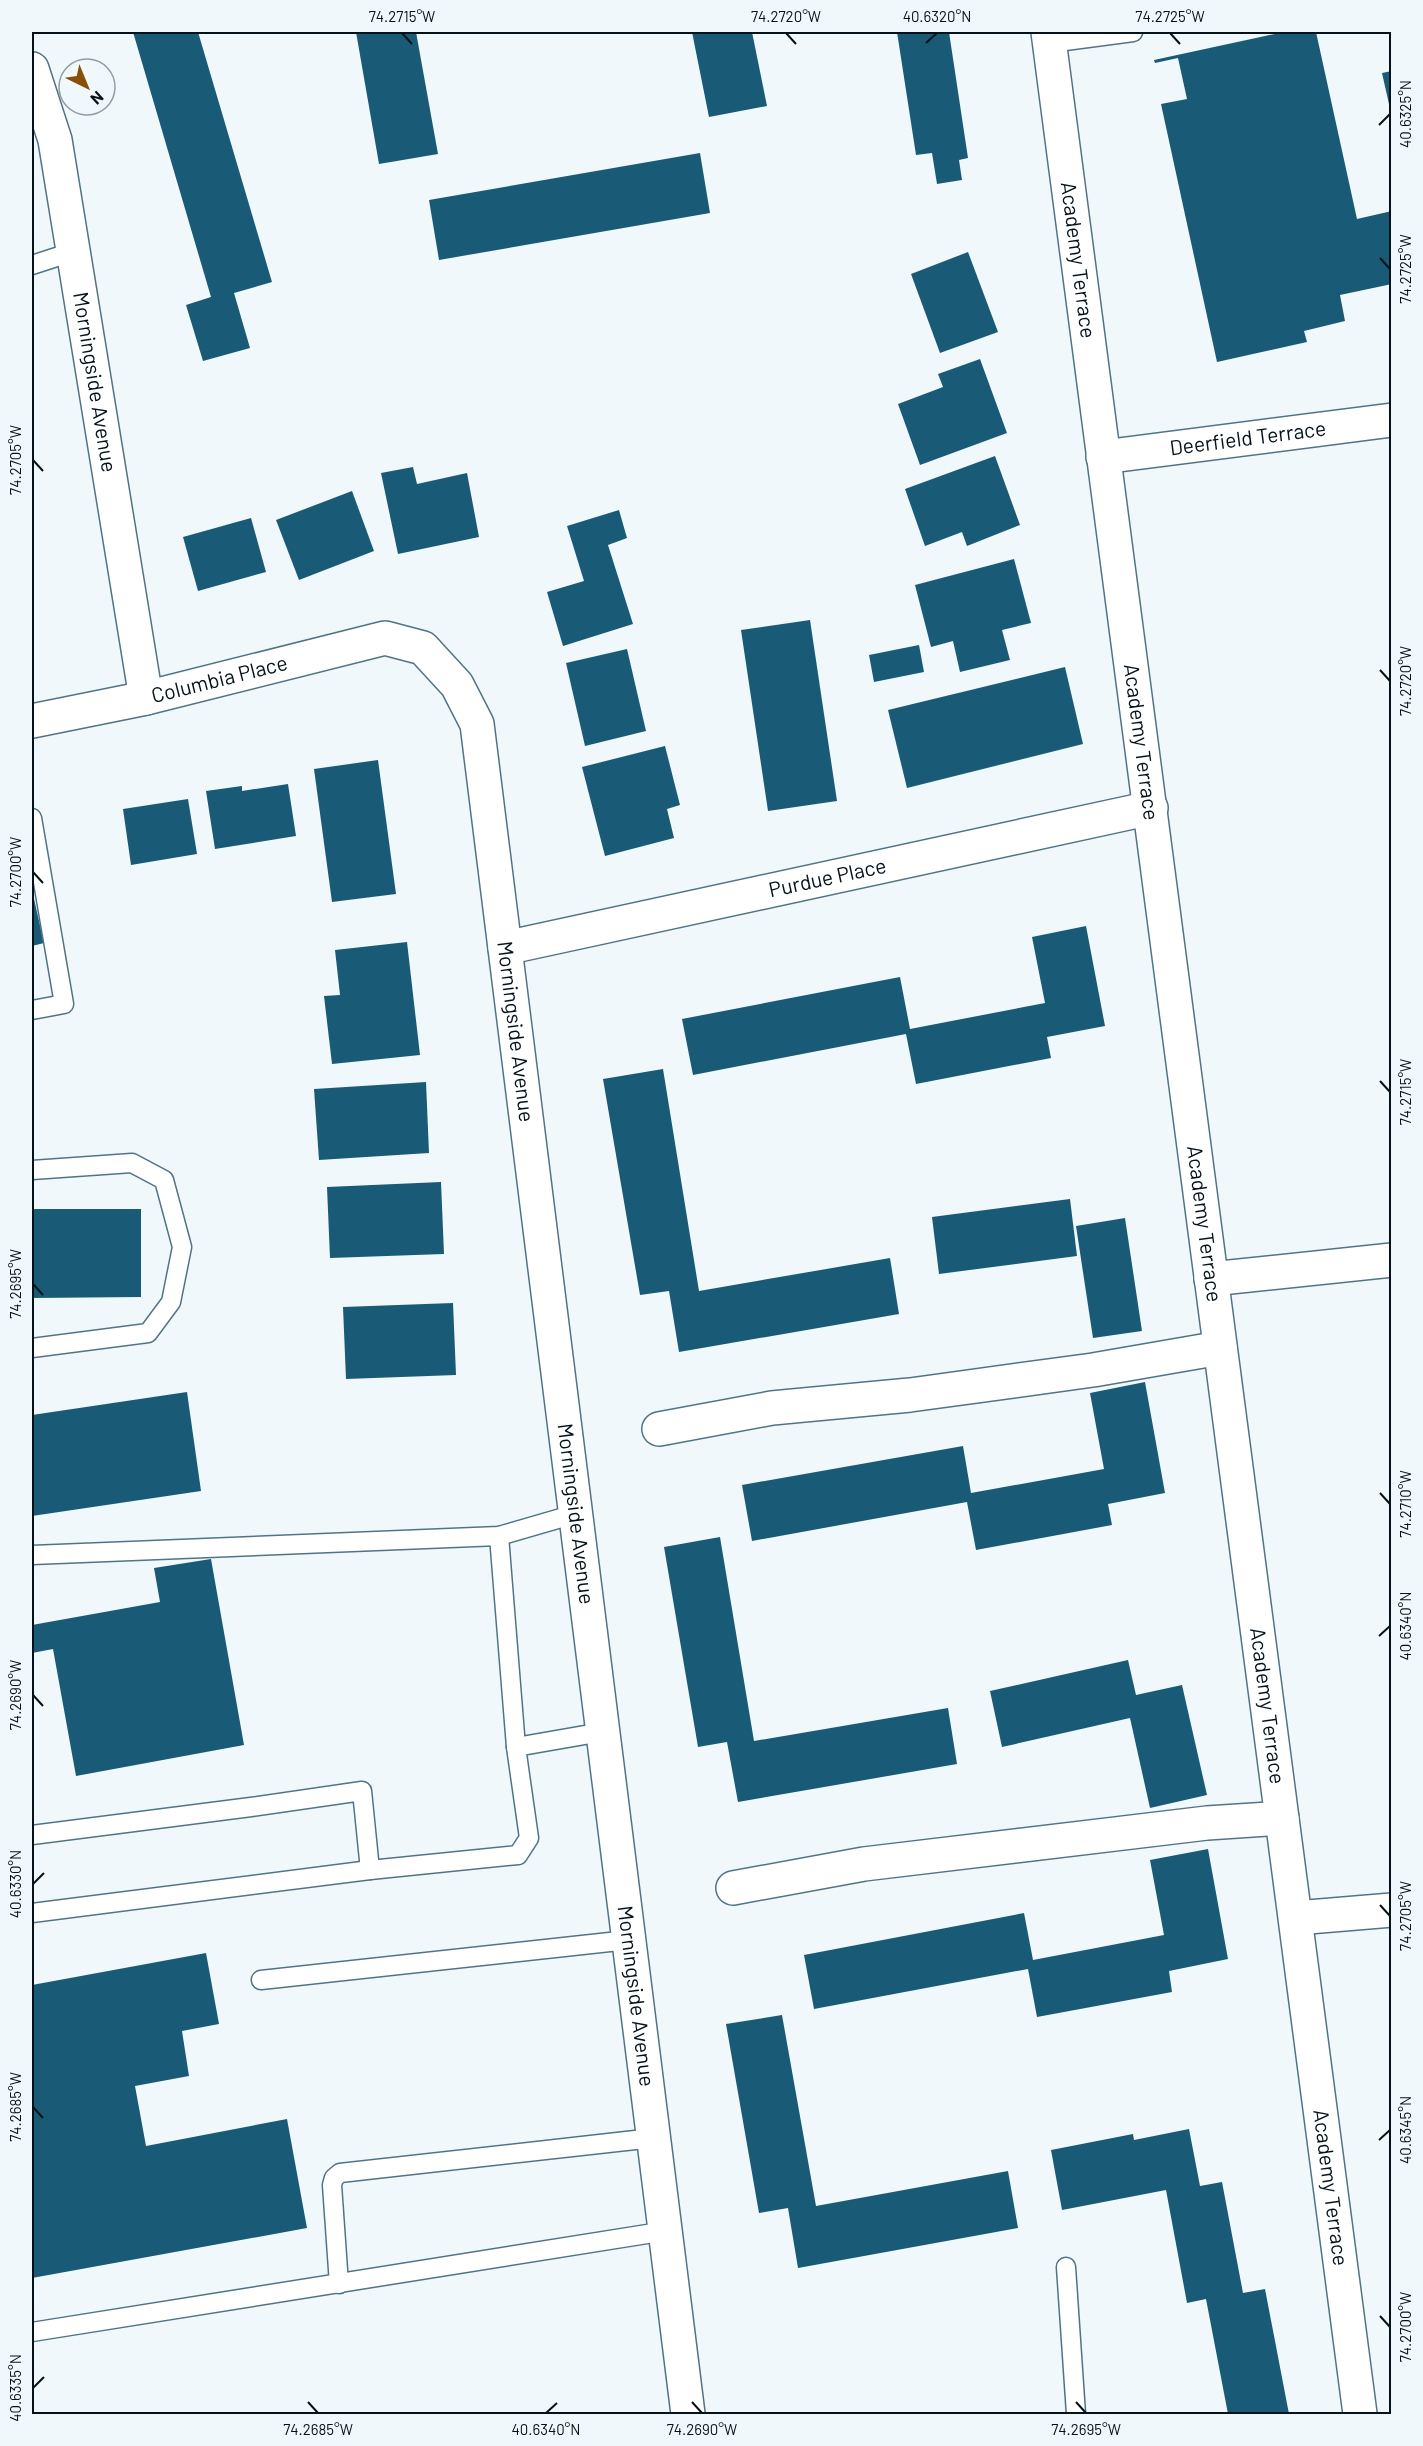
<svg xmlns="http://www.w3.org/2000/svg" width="1423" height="2446" font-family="Barlow,sans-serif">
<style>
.building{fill:#195b76}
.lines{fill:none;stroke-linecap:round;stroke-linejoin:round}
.lane-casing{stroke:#517485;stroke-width:21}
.street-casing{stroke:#517485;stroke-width:36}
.lane{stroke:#fff;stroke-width:18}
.street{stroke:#fff;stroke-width:33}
.ticks{fill:none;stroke:#051219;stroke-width:2}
.labels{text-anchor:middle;stroke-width:6;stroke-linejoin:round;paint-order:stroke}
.street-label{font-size:21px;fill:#051219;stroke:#f1f8fc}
.neatline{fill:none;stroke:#051219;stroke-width:2}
.ticks-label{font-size:15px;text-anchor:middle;fill:#051219}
</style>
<rect width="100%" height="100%" fill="#f1f8fc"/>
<g class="building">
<polygon points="133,32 198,32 272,282 234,293 250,348 203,361 186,305 211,297"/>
<polygon points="356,32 416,32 438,154 379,164"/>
<polygon points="692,32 752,32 767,106 709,117"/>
<polygon points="897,32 949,32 968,158 959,160 962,180 937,184 932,153 916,155"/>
<polygon points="1284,32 1316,32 1357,219 1392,211 1392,284 1340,295 1345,321 1304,331 1307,342 1217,362 1161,104 1187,99 1178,58 1155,63 1154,60"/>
<polygon points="1392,71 1392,113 1391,113 1382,73"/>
<polygon points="700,153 710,213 439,260 429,200"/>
<polygon points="968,252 998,332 940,353 911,274"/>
<polygon points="980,359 1007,433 920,465 898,404 943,387 938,374"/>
<polygon points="995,456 1020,525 967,546 962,532 925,546 905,489"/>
<polygon points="413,467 417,484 467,473 479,537 398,554 381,473"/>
<polygon points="352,491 374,551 299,580 276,520"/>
<polygon points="619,510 627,538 608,545 633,624 563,646 547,592 584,581 567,526"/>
<polygon points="251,518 266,572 198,591 183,537"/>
<polygon points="1014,559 1031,623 1002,630 1010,660 960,672 953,641 931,647 915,585"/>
<polygon points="810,620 837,801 768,811 741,630"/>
<polygon points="919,645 924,672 874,682 869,655"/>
<polygon points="627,649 646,731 585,746 566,663"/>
<polygon points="1065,667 1083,744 907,788 888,710"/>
<polygon points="665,746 680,805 667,809 674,838 605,856 582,767"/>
<polygon points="378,760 396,894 332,902 314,769"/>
<polygon points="288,784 296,836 215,849 206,791 242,786 242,791"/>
<polygon points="188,799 197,854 131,865 123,809"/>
<polygon points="32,890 44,943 32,946"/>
<polygon points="1086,926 1105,1026 1047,1037 1051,1058 916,1084 906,1034 693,1075 682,1019 900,977 910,1029 1045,1003 1032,937"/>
<polygon points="407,942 420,1055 332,1064 324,996 340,995 335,950"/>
<polygon points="663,1069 699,1291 890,1258 899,1314 679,1352 669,1291 640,1295 603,1079"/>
<polygon points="426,1082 429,1153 319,1160 314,1089"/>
<polygon points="441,1182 444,1254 330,1258 327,1187"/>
<polygon points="1070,1199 1077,1256 939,1274 932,1217"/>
<polygon points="32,1209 141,1209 141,1297 32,1298"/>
<polygon points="1125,1218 1142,1331 1093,1338 1076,1226"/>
<polygon points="453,1303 456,1375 346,1379 343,1307"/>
<polygon points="1145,1382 1165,1493 1108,1504 1112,1525 976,1550 967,1502 752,1541 742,1485 963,1446 971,1493 1104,1469 1090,1393"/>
<polygon points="187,1392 201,1491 32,1516 32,1415"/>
<polygon points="720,1537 754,1741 948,1708 957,1764 738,1802 727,1742 698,1747 664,1547"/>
<polygon points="211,1559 244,1745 76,1776 53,1649 32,1653 32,1625 160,1602 154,1568"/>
<polygon points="1128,1660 1136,1695 1182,1685 1207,1795 1150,1808 1130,1718 1002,1747 990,1691"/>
<polygon points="1208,1849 1228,1959 1169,1971 1172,1992 1037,2017 1028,1969 814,2009 804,1955 1024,1913 1033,1960 1164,1935 1150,1860"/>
<polygon points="206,1953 219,2024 182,2031 189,2076 135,2086 146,2146 287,2119 307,2228 32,2278 32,1985"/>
<polygon points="782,2015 816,2206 1008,2171 1018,2228 798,2268 788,2208 759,2213 726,2024"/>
<polygon points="1189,2129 1200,2186 1222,2182 1243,2293 1265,2289 1289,2414 1228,2414 1206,2299 1187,2303 1166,2190 1062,2210 1051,2150 1133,2134 1134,2140"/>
</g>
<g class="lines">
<defs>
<g id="lane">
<polyline points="1050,43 1133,32"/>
<polyline points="32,265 72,252"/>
<polyline points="32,818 64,1004 32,1010"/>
<polyline points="32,1170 132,1163 164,1180 182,1247 171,1302 148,1333 32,1348"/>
<polyline points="499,1536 516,1747"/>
<polyline points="32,1555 499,1536 575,1514"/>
<polyline points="32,1835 251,1807 362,1791 370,1870"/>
<polyline points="32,1913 370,1870 518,1855 529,1838 516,1747 602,1732"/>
<polyline points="261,1980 628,1940"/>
<polyline points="1066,2267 1076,2414"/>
<polyline points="339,2284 332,2185 334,2178 340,2173 653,2138"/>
<polyline points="32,2332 666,2231"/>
</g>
<g id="street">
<path id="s1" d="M1048,32L1360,2414"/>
<path id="s2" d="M32,69L55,140L146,698"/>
<path id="s3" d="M1103,457L1392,420"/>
<path id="s4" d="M32,721L146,698L385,638L423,648L457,685L477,724L688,2414"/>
<path id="s5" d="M505,948L1151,808"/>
<polyline points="1211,1279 1392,1260"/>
<polyline points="659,1429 772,1408 910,1395 1093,1370 1220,1348"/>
<polyline points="733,1888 864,1864 1207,1823 1282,1818"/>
<polyline points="1296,1918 1392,1910"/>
</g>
</defs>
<use href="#lane" class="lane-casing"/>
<use href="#street" class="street-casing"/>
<use href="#lane" class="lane"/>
<use href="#street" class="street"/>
</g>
<path class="ticks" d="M402,33L412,44M786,33L796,44M1170,33L1180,44M926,43L937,33M1379,125L1390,114M1380,258L1390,269M33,460L43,471M1380,670L1390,681M33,872L43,883M1380,1081L1390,1092M33,1284L43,1295M1380,1493L1390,1504M1379,1636L1390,1626M33,1695L43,1706M33,1884L44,1873M1380,1905L1390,1916M33,2107L43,2118M1379,2140L1390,2130M1380,2316L1390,2327M33,2388L44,2377M308,2402L318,2413M692,2402L702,2413M1076,2402L1086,2413M546,2413L557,2403"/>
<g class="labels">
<g class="street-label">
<text dy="7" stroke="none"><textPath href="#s1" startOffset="230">Academy Terrace</textPath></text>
<text dy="7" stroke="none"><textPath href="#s2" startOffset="320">Morningside Avenue</textPath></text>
<text dy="7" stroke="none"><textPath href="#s3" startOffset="146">Deerfield Terrace</textPath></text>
<text dy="7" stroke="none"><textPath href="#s4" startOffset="192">Columbia Place</textPath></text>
<text dy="7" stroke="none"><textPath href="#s1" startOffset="716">Academy Terrace</textPath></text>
<text dy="7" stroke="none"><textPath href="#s5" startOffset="330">Purdue Place</textPath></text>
<text dy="7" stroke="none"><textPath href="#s4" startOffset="806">Morningside Avenue</textPath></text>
<text dy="7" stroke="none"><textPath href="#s1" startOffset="1202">Academy Terrace</textPath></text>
<text dy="7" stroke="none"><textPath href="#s4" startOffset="1292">Morningside Avenue</textPath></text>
<text dy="7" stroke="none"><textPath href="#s1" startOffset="1688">Academy Terrace</textPath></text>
<text dy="7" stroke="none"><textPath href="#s4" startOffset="1778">Morningside Avenue</textPath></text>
<text dy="7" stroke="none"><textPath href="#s1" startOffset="2174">Academy Terrace</textPath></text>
</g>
</g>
<rect width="1423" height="2446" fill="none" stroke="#f1f8fc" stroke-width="66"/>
<g transform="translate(87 87) rotate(137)"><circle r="28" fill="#f1f8fc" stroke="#939ca1" stroke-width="1.5"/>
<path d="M0-4.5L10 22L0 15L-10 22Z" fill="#894e08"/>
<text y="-9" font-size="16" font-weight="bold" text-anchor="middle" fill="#051219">N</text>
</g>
<rect x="33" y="33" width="1357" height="2380" class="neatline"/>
<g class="ticks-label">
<text x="402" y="22">74.2715°W</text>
<text x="786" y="22">74.2720°W</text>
<text x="937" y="22">40.6320°N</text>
<text x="1170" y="22">74.2725°W</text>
<text transform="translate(1406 114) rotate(-90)" y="5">40.6325°N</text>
<text transform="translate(1406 269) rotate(-90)" y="5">74.2725°W</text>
<text transform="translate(16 460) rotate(-90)" y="5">74.2705°W</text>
<text transform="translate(1406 681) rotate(-90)" y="5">74.2720°W</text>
<text transform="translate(16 872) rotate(-90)" y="5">74.2700°W</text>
<text transform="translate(1406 1092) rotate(-90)" y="5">74.2715°W</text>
<text transform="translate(16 1284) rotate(-90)" y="5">74.2695°W</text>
<text transform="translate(1406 1504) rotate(-90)" y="5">74.2710°W</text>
<text transform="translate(1406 1626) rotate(-90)" y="5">40.6340°N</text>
<text transform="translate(16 1695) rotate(-90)" y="5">74.2690°W</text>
<text transform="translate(16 1884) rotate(-90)" y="5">40.6330°N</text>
<text transform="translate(1406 1916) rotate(-90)" y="5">74.2705°W</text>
<text transform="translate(16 2107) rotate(-90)" y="5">74.2685°W</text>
<text transform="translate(1406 2130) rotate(-90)" y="5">40.6345°N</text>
<text transform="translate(1406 2327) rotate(-90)" y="5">74.2700°W</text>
<text transform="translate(16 2388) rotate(-90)" y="5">40.6335°N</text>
<text x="318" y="2435">74.2685°W</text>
<text x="546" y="2435">40.6340°N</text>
<text x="702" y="2435">74.2690°W</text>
<text x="1086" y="2435">74.2695°W</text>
</g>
</svg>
